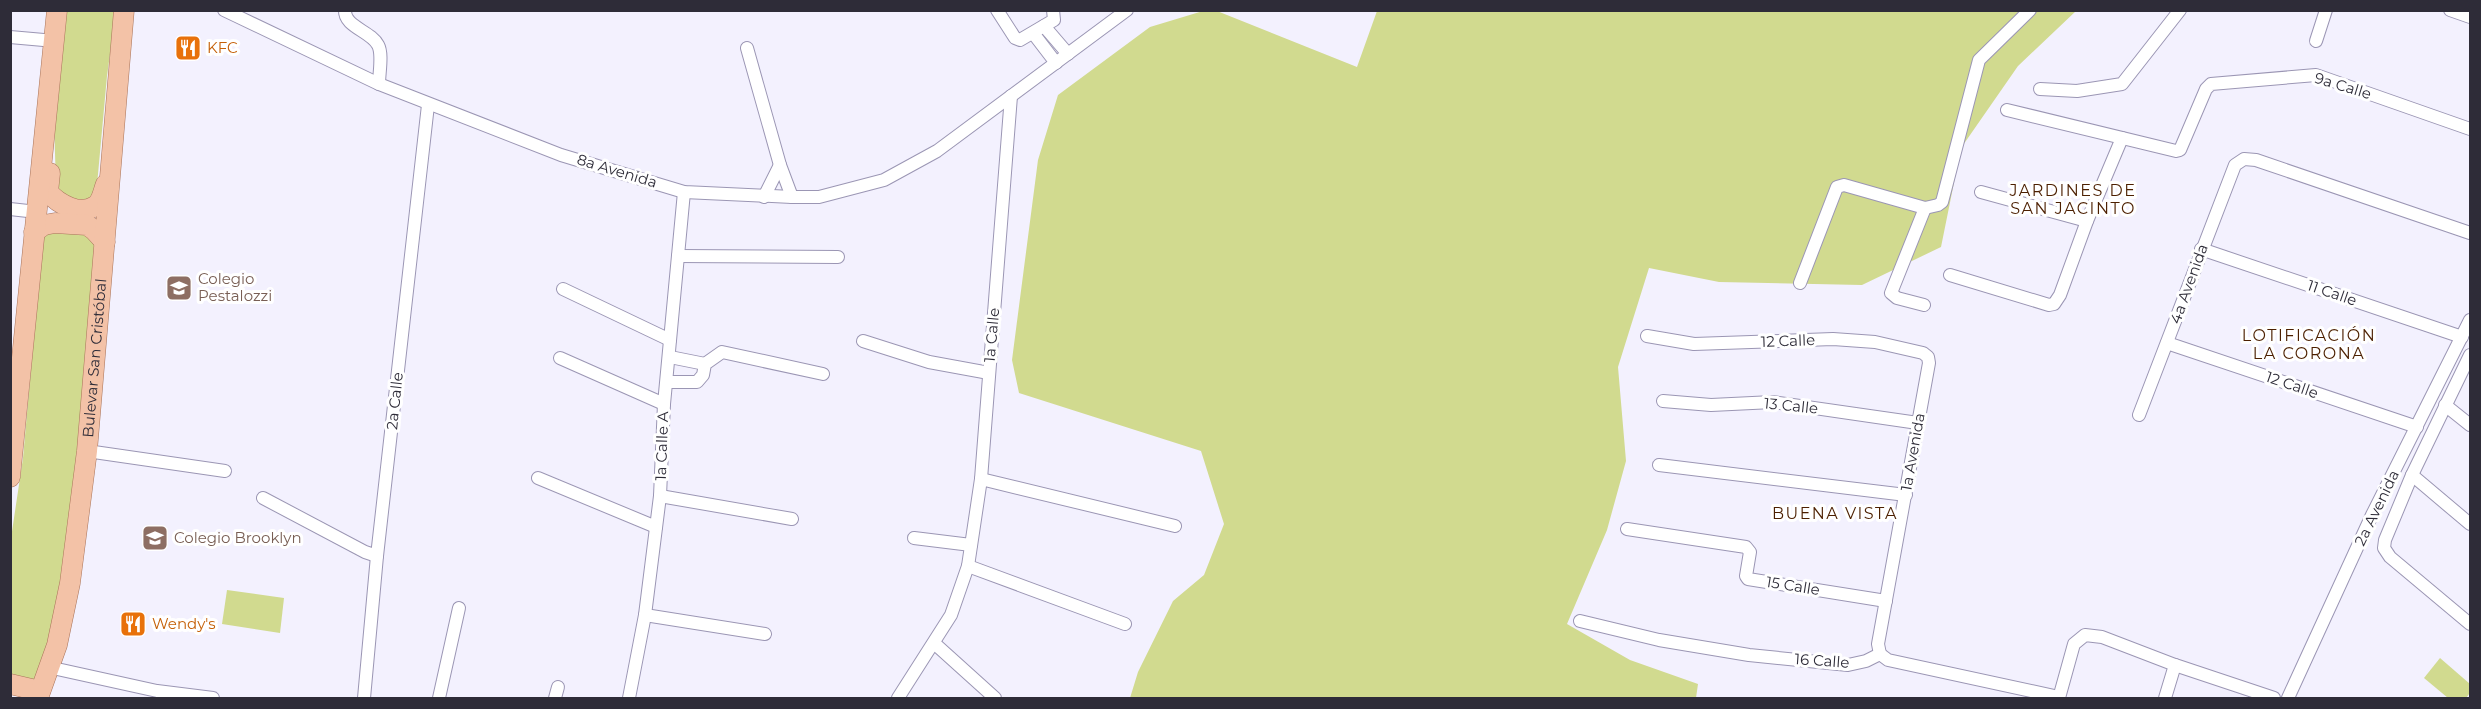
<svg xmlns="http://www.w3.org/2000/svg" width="2481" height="709" font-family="Montserrat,sans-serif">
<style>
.green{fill:#d1da8f}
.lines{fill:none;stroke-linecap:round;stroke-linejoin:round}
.minor-casing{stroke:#9b96b4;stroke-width:14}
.primary-casing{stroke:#a9745a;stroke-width:21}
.minor{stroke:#fff;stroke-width:12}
.primary{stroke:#f3c2a7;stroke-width:20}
.labels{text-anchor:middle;stroke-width:6;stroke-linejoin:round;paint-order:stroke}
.food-label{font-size:15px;fill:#c56008;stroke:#fff;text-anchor:start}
.street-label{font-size:15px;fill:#2e2c38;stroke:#fff}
.education-label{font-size:15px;fill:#785e54;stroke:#fff;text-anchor:start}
.neighbourhood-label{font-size:16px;letter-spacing:1.5px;fill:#4c1f00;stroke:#fff}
</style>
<rect width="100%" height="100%" fill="#f3f1fe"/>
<g class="green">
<path d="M61,11H116L107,76L97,185L92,197C76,205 66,199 56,185L53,89Z"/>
<polygon points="1203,11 1217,11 1357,67 1377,11 2076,11 2018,66 1961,148 1941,247 1862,285 1719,282 1649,268 1618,367 1626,461 1607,530 1567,624 1630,660 1698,684 1696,698 1130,698 1138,672 1173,601 1204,575 1224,524 1201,451 1019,393 1012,360 1038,160 1058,95 1150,27"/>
<polygon points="50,231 85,232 98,243 70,552 39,686 11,681 11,538 23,458 43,235"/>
<polygon points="227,590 284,598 280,633 222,624"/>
<polygon points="2440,658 2470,684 2470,693 2466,698 2448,698 2424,678"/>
</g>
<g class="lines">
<defs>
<g id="minor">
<polyline points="224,10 379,84 561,155 684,192 792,197 819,197 884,180 937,151 1127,10"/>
<path d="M345,10C344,27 371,31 378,45C383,54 379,73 379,84"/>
<polyline points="997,10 1015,38 1020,40 1054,20 1053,10"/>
<polyline points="2450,10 2470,17"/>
<polyline points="1044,26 1068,54"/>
<polyline points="1033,33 1056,63"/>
<polyline points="10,37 55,41"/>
<polyline points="2316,41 2326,10"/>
<polyline points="747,48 780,165 792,197"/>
<polyline points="2040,89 2077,91 2122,84 2180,10"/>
<polyline points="2007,110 2176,151 2180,150 2206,89 2211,84 2316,75 2470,129"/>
<polyline points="1981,192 2087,221"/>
<polyline points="764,197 780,165"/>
<polyline points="10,209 37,212"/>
<polyline points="2201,249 2462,337"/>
<polyline points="678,256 838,257"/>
<polyline points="1950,275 2049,305 2054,304 2060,295 2087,221 2122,138"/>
<polyline points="1800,283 1837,187 1844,185 1925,208 1938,205 1942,202 1979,60 2030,10"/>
<polyline points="563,289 670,340"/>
<polyline points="1924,305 1897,298 1891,293 1925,208"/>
<polyline points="1647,336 1694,344 1833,339 1875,342 1923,353 1928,357 1929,363 1878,644 1880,654"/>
<polyline points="863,341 929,362 989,373"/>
<polyline points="2167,343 2417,427"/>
<polyline points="2470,355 2412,475 2385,540 2384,548 2390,557 2470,624"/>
<polyline points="670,357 705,364"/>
<polyline points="560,358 664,404"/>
<polyline points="667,382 697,382 703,375 705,364 722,352 823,374"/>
<polyline points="1663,401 1711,405 1773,402 1918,423"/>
<polyline points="2445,405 2470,425"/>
<polyline points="2139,415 2235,165 2244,159 2256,160 2470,233"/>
<polyline points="87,451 225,471"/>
<polyline points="1659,465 1906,495"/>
<polyline points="2412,475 2470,524"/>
<polyline points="538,478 656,527"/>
<polyline points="981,479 1175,526"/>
<polyline points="660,496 792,519"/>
<polyline points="263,498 365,552 377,556"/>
<polyline points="1627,529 1746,547 1750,552 1746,576 1748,579 1886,601"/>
<polyline points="914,538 971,545"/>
<polyline points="968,566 1125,624"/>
<polyline points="645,615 765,634"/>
<polyline points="1580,621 1659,640 1749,655 1848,665 1866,661 1880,654"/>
<polyline points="934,643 995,698"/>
<polyline points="1880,654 1888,660 2059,697"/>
<polyline points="48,667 157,691 213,698"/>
<polyline points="364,698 377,556 428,105"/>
<polyline points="439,698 459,608"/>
<polyline points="555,698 558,687"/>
<polyline points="629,698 645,615 660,496 664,404 684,192"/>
<polyline points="898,698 951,615 968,566 981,479 1011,96"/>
<polyline points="2059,698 2074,644 2085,635 2102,637 2175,665 2274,698"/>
<polyline points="2165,698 2175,665"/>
<polyline points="2288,698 2372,515 2470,320"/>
</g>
<g id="primary">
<path d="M50,173L48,192C58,204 80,216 95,206C102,202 103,191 106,184"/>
<polyline points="34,232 44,225 55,223 87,225 94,230 105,242"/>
<polyline points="10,477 57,10"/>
<polyline points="10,684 40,691"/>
<path id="s1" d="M38,698L57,645L70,583L87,451L124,10"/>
</g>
</defs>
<use href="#minor" class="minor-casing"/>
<use href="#primary" class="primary-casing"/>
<use href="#minor" class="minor"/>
<use href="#primary" class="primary"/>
</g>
<defs>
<symbol id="restaurant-square" viewBox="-11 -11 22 22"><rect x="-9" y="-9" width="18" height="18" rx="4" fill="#e8710a" stroke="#fff"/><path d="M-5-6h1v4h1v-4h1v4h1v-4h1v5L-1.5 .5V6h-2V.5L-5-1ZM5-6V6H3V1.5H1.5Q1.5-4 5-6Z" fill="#fff"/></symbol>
<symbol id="school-square" viewBox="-11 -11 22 22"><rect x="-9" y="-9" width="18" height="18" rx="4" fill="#8d6e63" stroke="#fff"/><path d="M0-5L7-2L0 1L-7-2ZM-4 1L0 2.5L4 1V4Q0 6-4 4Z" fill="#fff"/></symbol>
</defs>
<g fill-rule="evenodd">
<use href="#restaurant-square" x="173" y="33" width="30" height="30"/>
<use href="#school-square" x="164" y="273" width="30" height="30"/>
<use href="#school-square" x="140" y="523" width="30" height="30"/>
<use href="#restaurant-square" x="118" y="609" width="30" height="30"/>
</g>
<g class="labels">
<g class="food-label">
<text x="207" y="53">KFC</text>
<text x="152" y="629">Wendy's</text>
</g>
<g class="street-label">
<text transform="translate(2343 86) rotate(17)" y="5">9a Calle</text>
<text transform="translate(617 171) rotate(17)" y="5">8a Avenida</text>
<text transform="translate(2189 284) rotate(-70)" y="5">4a Avenida</text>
<text transform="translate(2332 293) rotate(19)" y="5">11 Calle</text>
<text transform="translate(992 335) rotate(-85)" y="5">1a Calle</text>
<text transform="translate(1788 341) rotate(-2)" y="5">12 Calle</text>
<text dy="5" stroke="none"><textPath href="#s1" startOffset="346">Bulevar San Cristóbal</textPath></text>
<text transform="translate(2292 385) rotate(19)" y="5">12 Calle</text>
<text transform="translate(395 401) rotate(-84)" y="5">2a Calle</text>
<text transform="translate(1791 406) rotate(6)" y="5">13 Calle</text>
<text transform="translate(662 446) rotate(-88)" y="5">1a Calle A</text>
<text transform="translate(1913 452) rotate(-80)" y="5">1a Avenida</text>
<text transform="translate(2377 508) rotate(-64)" y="5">2a Avenida</text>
<text transform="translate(1793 586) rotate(9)" y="5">15 Calle</text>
<text transform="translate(1822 661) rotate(4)" y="5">16 Calle</text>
</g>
<g class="education-label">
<text x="198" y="284">Colegio<tspan x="198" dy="17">Pestalozzi</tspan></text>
<text x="174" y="543">Colegio Brooklyn</text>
</g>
<g class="neighbourhood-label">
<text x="2073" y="196">JARDINES DE<tspan x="2073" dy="18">SAN JACINTO</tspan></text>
<text x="2309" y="341">LOTIFICACIÓN<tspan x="2309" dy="18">LA CORONA</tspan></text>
<text x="1835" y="519">BUENA VISTA</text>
</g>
</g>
<rect width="2481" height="709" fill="none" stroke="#2e2c38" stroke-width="24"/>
</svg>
